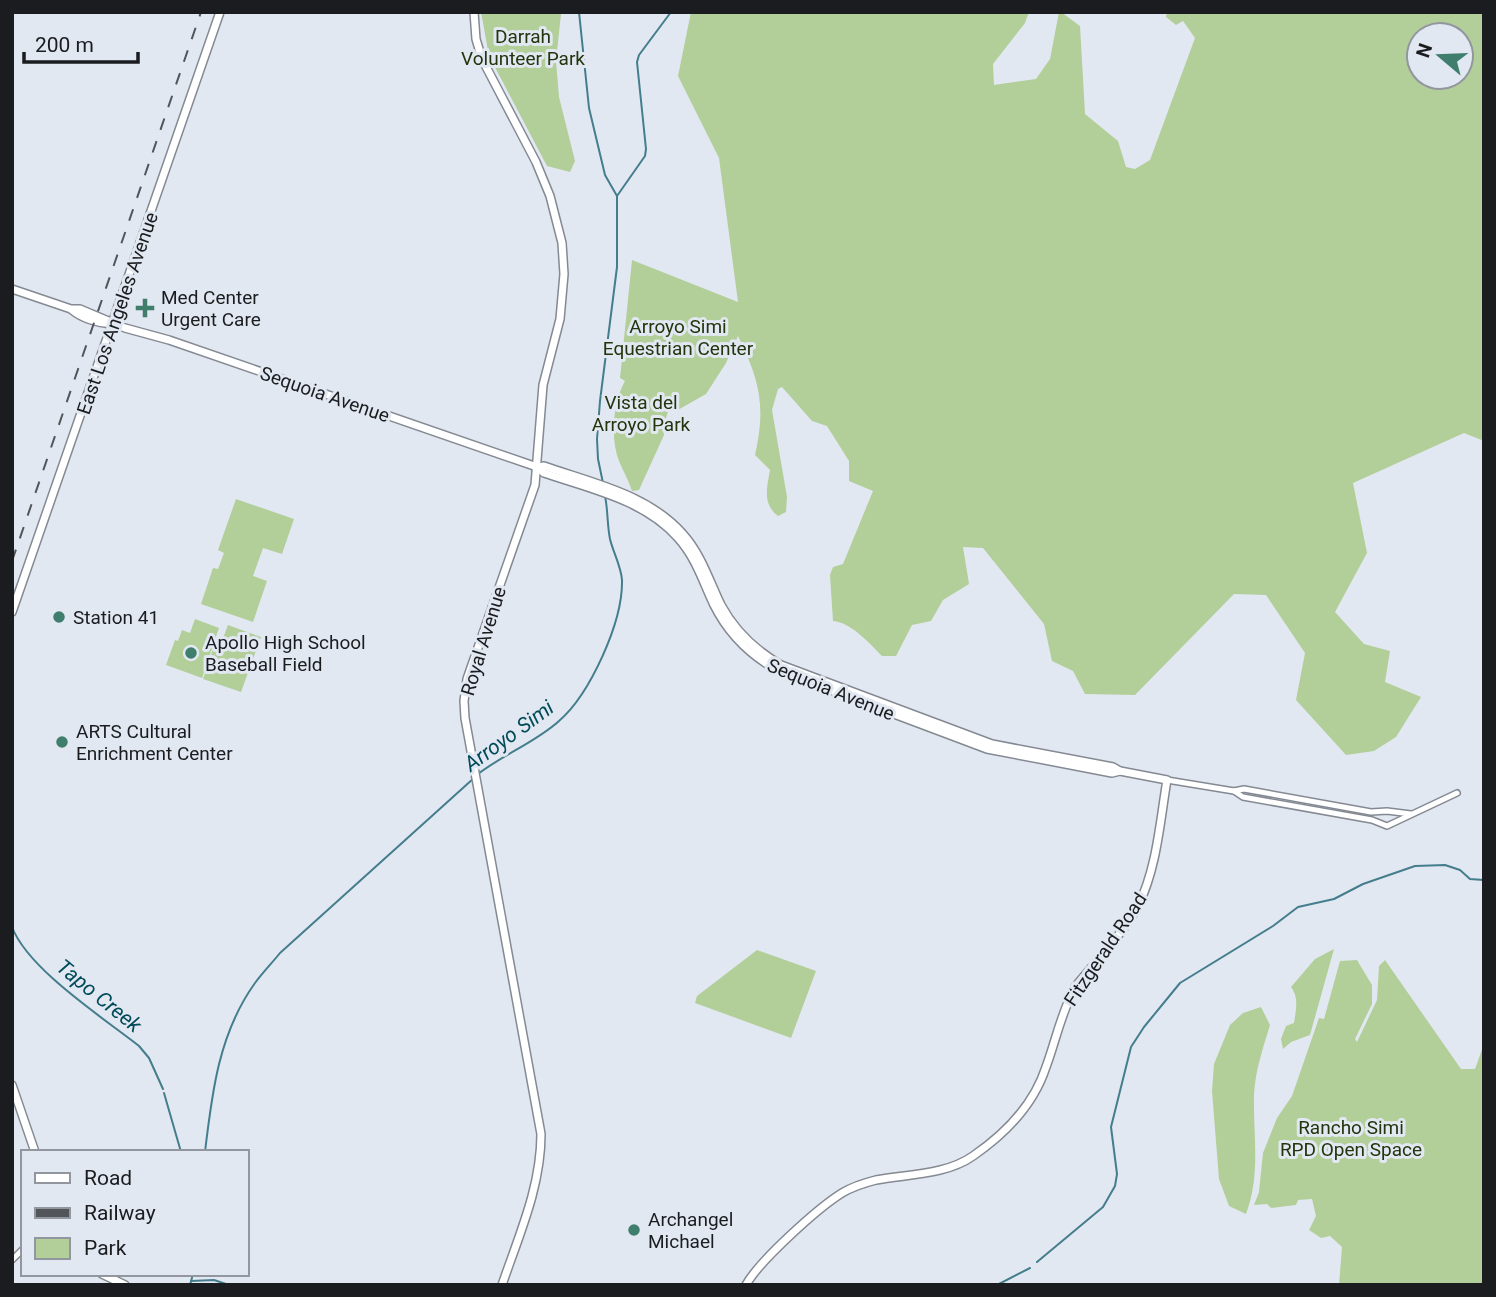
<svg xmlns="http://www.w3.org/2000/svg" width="1496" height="1297" font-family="Roboto,sans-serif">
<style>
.green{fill:#b2ce99;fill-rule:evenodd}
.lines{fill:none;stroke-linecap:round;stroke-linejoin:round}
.stream{stroke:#447d8c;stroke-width:2}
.minor-casing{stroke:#848992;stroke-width:8}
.major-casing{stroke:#848992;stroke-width:10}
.minor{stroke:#fff;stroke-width:5}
.major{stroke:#fff;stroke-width:7}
.rail{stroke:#52555a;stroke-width:2;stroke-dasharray:12 12;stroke-linecap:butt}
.poi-dot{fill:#3f7e6c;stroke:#e2e8f2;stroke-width:2.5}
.labels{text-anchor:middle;stroke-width:6;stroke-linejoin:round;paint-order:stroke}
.park-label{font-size:19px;fill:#22350c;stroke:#e2e8f2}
.poi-label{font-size:19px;fill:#1a1c1f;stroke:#e2e8f2;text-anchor:start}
.street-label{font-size:19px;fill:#1a1c1f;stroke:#e2e8f2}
.water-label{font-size:21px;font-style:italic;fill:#004b59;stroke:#e2e8f2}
</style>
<rect width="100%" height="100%" fill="#e2e8f2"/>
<g class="green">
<polygon points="481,12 561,14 556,61 559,97 575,161 570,172 547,166 489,56"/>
<path d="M691,12H1029L1025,23L993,64L994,85L1036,79L1050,59L1059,12H1061L1080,26L1085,114L1118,141L1126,167L1135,169L1150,160L1195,38L1183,21L1176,25L1166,17L1167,12H1484V441L1464,433L1353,483L1367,553L1335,612L1364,644L1390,651L1385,682L1421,697L1396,737L1374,751L1346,755L1296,700L1305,653L1266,595L1234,594L1135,695L1085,694L1073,671L1052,661L1044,624L983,548L963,547L969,584L943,600L931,621L912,625L896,656H882C869,643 852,623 833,621L830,575L833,567L843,564L873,491L849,481V461L827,426L812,421L782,387L778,389L772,410L787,497L786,512L778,516C762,504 767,487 770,470L755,455C766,406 760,381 738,336L726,363L706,394L676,411L670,405L663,428L664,435L639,490L632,491C629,481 623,471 619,461C610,438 613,402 625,381L620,378L632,260L738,302L719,158L678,76ZM1419,35H1461V77H1419Z"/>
<polygon points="236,499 294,519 282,554 263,548 253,576 267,581 253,622 201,604 213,568 218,569 224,553 218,550"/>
<polygon points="195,619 219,628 202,678 166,665 175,640 178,641 182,630 190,633"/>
<polygon points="228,625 261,637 241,692 203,679 216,640 222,641"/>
<path d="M1334,949L1310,1035L1291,1042L1283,1049L1281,1039L1286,1026L1294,1023C1296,1010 1299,997 1291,987L1315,959Z"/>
<polygon points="757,950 816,971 791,1038 695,1003 697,996"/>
<polygon points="1357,960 1372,985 1372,1004 1355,1039 1357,1042 1377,1000 1379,966 1385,960 1461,1069 1475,1069 1484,1044 1484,1285 1339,1285 1342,1247 1330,1236 1321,1238 1309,1230 1316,1216 1312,1199 1298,1200 1296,1205 1271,1208 1267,1204 1254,1205 1259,1192 1263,1153 1277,1118 1292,1096 1319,1018 1324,1019 1340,961"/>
<path d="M1261,1007L1270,1025C1263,1048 1255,1071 1254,1095C1253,1137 1261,1173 1246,1214L1229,1206L1219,1179L1212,1091L1214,1064L1230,1025L1243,1013Z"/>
</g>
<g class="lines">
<g class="stream">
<polyline points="579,12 589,108 605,175 617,196 617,267 600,401 597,439 598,459 603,483"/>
<polyline points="617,196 645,156 646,149 637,62 639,55 671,12"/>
<path d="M478,774C504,754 536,742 559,721C590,694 623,622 622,580C621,566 613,552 610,539C607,524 608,510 605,496"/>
<path d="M12,927C28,969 102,1017 139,1046L149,1058L163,1089"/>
<polyline points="164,1093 181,1152"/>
<path d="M205,1152C212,1092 219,1033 255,983C263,972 272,963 280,953L474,778"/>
<polyline points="1037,1262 1103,1207 1115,1186 1117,1174 1111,1127 1131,1047 1144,1027 1180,983 1273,926 1298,907 1334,899 1363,884 1415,866 1445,865 1460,870 1470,879 1484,880"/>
<polyline points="191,1281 214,1280 229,1285"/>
<polyline points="190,1285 193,1274"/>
<polyline points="997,1285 1030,1268"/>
</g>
<defs>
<g id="minor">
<polyline points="1167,780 1234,791 1244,789 1371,812 1387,811 1411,814"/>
<polyline points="1234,791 1243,797 1372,820 1387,826 1457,793"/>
<polyline points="12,1260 23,1249"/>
</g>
<g id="major">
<path d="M474,12L476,39L482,59L536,162L550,196L562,243L564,274L560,319L543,385L535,485L467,679L464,701L465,718L541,1134C541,1187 519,1235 502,1285"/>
<path d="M12,289L71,309H80L125,328L169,340L537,467L544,466C592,483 648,494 683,534C701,554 709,580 721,605C735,631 755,650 781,665L992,744L1113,767L1120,771L1167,780C1160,821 1157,868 1138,906C1122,935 1096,961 1075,987C1061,1013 1056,1040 1046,1067C1034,1104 1005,1134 973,1156C946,1175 908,1174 876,1180C864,1183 852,1187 842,1193C818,1208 759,1261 746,1285"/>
<path d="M72,310C83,319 99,323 113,324"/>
<path d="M537,467L544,473C591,489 645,500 678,538C696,558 703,582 714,605C728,633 750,655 777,670L987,749L1112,773L1120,771"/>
<polyline points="12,612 220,12"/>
<polyline points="12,1085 35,1152"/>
<polyline points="102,1274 125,1285"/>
</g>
</defs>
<use href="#minor" class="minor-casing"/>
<use href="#major" class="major-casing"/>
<use href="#minor" class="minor"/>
<use href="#major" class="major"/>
<polyline class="rail" points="12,561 201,12"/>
</g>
<g class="poi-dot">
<path d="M141.5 297.5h7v7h7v7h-7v7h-7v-7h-7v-7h7z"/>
<circle cx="59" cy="617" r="7"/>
<circle cx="191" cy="653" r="7"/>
<circle cx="62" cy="742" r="7"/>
<circle cx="634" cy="1230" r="7"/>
</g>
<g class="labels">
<g class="park-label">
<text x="523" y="43">Darrah<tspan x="523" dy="22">Volunteer Park</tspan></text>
<text x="678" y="333">Arroyo Simi<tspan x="678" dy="22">Equestrian Center</tspan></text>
<text x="641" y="409">Vista del<tspan x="641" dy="22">Arroyo Park</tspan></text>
<text x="1351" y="1134">Rancho Simi<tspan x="1351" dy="22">RPD Open Space</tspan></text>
</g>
<g class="poi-label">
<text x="161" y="304">Med Center<tspan x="161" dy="22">Urgent Care</tspan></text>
<text x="73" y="624">Station 41</text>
<text x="205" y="649">Apollo High School<tspan x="205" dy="22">Baseball Field</tspan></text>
<text x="76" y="738">ARTS Cultural<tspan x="76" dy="22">Enrichment Center</tspan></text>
<text x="648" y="1226">Archangel<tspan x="648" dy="22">Michael</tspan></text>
</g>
<g class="street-label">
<text transform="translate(117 313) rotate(-71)" y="7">East Los Angeles Avenue</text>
<text transform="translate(325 394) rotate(19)" y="7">Sequoia Avenue</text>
<text transform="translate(483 641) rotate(-73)" y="7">Royal Avenue</text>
<text transform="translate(831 689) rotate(22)" y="7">Sequoia Avenue</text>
<text transform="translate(1105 949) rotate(-56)" y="7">Fitzgerald Road</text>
</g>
<g class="water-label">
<text transform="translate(509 736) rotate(-36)" y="7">Arroyo Simi</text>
<text transform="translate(99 996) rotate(39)" y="7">Tapo Creek</text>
</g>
</g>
<rect width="1496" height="1297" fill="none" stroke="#1a1c1f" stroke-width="28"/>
<rect x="21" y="1150" width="228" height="126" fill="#e2e8f2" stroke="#92969e" stroke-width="2"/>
<rect x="35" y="1173" width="35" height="10" fill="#ffffff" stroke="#92969e" stroke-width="2"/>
<text x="84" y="1185" font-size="21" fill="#1a1c1f">Road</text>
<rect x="35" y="1208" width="35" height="10" fill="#52555a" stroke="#92969e" stroke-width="2"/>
<text x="84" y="1220" font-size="21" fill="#1a1c1f">Railway</text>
<rect x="35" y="1238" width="35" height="21" fill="#b2ce99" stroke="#92969e" stroke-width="2"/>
<text x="84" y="1255" font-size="21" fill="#1a1c1f">Park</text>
<g transform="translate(1440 56) rotate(289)"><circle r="33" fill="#e2e8f2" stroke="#92969e" stroke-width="2"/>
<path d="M0-5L12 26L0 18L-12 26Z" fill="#3f7e6c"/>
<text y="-10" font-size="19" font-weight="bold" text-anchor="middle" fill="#1a1c1f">N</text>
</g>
<path d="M24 52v10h114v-10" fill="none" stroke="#1a1c1f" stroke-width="3.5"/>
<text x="35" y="52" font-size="21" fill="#1a1c1f" stroke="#e2e8f2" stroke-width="5" paint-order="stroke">200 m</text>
</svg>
